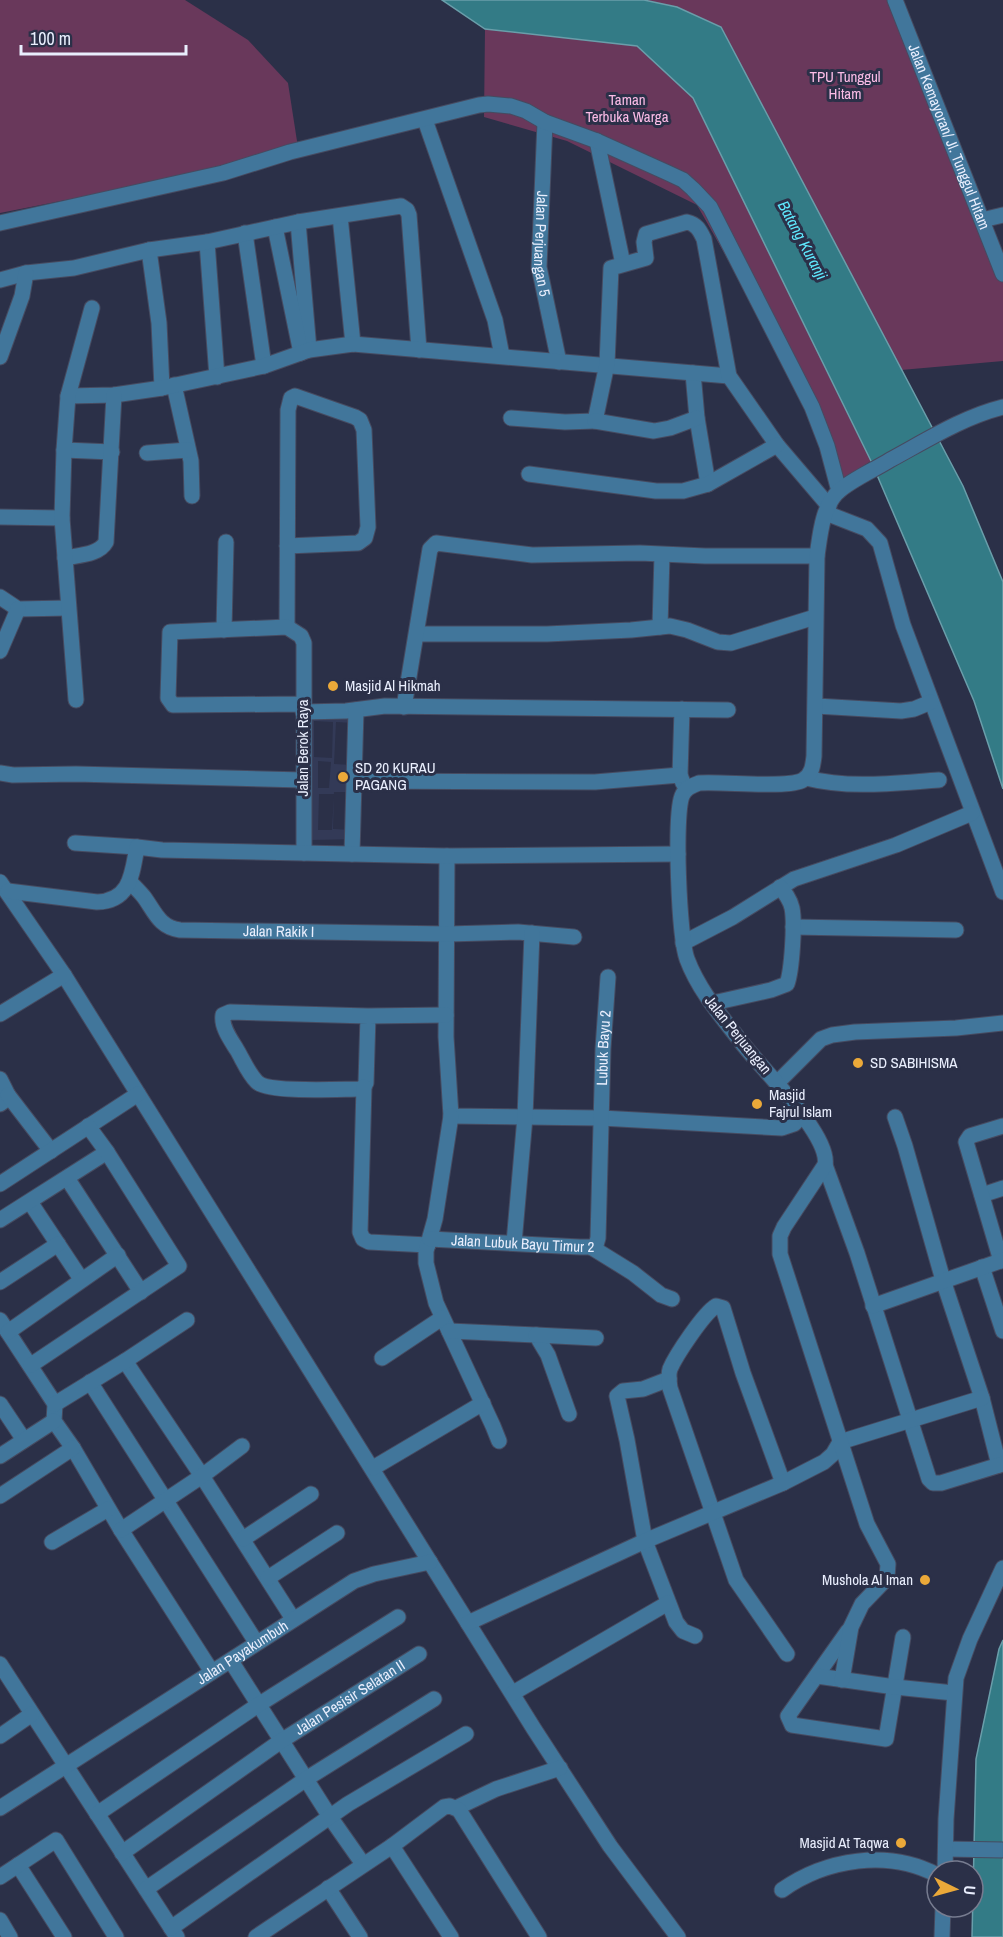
<svg xmlns="http://www.w3.org/2000/svg" width="1003" height="1937" font-family="'Archivo Narrow',sans-serif">
<style>
.built{fill:#333a57;fill-rule:evenodd}
.green{fill:#69385b}
.water{fill:#337b86;stroke:#6a9eaa;stroke-width:1.5}
.lines{fill:none;stroke-linecap:round;stroke-linejoin:round}
.minor-casing{stroke:#464b61;stroke-width:17}
.minor{stroke:#41769b;stroke-width:15}
.poi-dot{fill:#eba939;stroke:#2b3048;stroke-width:2}
.labels{text-anchor:middle;stroke-width:6;stroke-linejoin:round;paint-order:stroke}
.park-label{font-size:15px;fill:#fcbce7;stroke:#2b3048}
.street-label{font-size:15px;fill:#e9eefd;stroke:#2b3048}
.poi-label{font-size:15px;fill:#e9eefd;stroke:#2b3048;text-anchor:start}
.water-label{font-size:16px;font-style:italic;fill:#5fe8fd;stroke:#2b3048}
</style>
<rect width="100%" height="100%" fill="#2b3048"/>
<path class="built" d="M310,715H356L357,839L311,840ZM314,721L333,722L332,758L314,757ZM336,722L354,723L352,765L334,764ZM318,761L331,762L329,788H318ZM334,792H352L351,830L333,829ZM319,794H334L332,830H318Z"/>
<g class="green">
<polygon points="0,0 185,0 248,40 288,83 299,154 0,213"/>
<polygon points="644,0 900,0 1003,262 1003,361 901,370 721,27 677,7"/>
<polygon points="485,29 637,46 693,97 871,461 839,482 777,346 697,205 567,141 484,117"/>
</g>
<g class="water">
<polygon points="442,0 644,0 677,7 721,27 963,486 1003,582 1003,789 974,701 871,461 693,98 637,46 485,29"/>
<polygon points="1003,1640 1003,1937 972,1937 976,1759 999,1649"/>
</g>
<g class="lines">
<defs>
<g id="minor">
<path id="s1" d="M895,0L1003,274"/>
<polyline points="425,120 495,320 502,356"/>
<path id="s2" d="M545,122L539,267L559,362"/>
<polyline points="597,141 623,264"/>
<polyline points="340,216 353,344"/>
<polyline points="982,220 1003,215"/>
<polyline points="298,222 309,350"/>
<polyline points="0,223 223,173 290,152 479,105 488,104 511,106 526,111 545,122 597,141 668,173 683,180 693,189 710,207 812,407 827,446 839,491"/>
<polyline points="275,227 301,353"/>
<polyline points="245,233 264,366"/>
<polyline points="207,242 217,377"/>
<polyline points="149,250 159,323 162,388"/>
<polyline points="0,280 26,273 74,268 149,250 207,242 298,222 401,206 407,210 409,215 419,350"/>
<polyline points="0,357 22,296 26,273"/>
<polyline points="693,373 697,418 708,484"/>
<polyline points="174,385 191,461 192,496"/>
<polyline points="68,396 114,395 162,388 264,366 309,350 353,344 729,376"/>
<path d="M511,418L565,422L595,421L607,364L611,268L646,258L644,242L646,234L687,222C697,224 700,231 704,239L729,376L777,445L829,506"/>
<polyline points="595,421 654,431 670,428 697,418"/>
<polyline points="64,450 112,452"/>
<polyline points="147,453 188,450"/>
<polyline points="529,474 656,491 683,491 708,484 777,445"/>
<polyline points="826,513 867,529 880,543 903,625 1003,892"/>
<polyline points="0,517 62,518"/>
<polyline points="287,546 358,543 365,538 368,527 364,430 360,420 355,417 295,396 291,398 288,410 287,627"/>
<path d="M65,558C78,555 99,555 106,542L114,395"/>
<polyline points="0,597 18,609 68,608"/>
<polyline points="660,627 662,555"/>
<polyline points="224,630 226,542"/>
<polyline points="417,634 547,634 631,630 670,626 687,630 718,642 731,643 815,617"/>
<polyline points="0,651 18,609"/>
<polyline points="76,700 62,518 64,450 68,396 92,308"/>
<polyline points="303,704 173,705 168,698 170,632 287,627 301,636 304,643 304,853"/>
<polyline points="816,706 901,711 914,709 931,702"/>
<polyline points="404,707 430,549 436,543 532,555 640,553 705,556 817,556"/>
<polyline points="682,709 680,775 683,783"/>
<polyline points="303,712 346,711 385,706 728,710"/>
<polyline points="0,773 13,775 76,774 303,780"/>
<path d="M806,778C850,789 895,783 939,780"/>
<polyline points="355,781 595,782 680,775"/>
<polyline points="75,843 137,847"/>
<polyline points="352,854 356,710"/>
<polyline points="447,856 446,1037 451,1116 601,1118 782,1128 794,1124 802,1116"/>
<polyline points="0,882 64,975 534,1729 610,1846 678,1937"/>
<path id="s3" d="M130,882C135,887 140,892 144,897C155,912 159,927 180,930L448,934L518,932L574,937"/>
<path d="M8,891L97,902C131,901 132,873 137,847L162,850L447,856L678,854"/>
<polyline points="793,927 956,930"/>
<polyline points="683,943 733,917 794,879 896,845 972,813"/>
<path d="M713,1003L771,990L787,984C792,970 795,923 792,908C790,899 785,893 780,887"/>
<polyline points="0,1014 64,975"/>
<path d="M368,1016L366,1083L363,1088L359,1089C340,1089 268,1093 257,1082C248,1073 243,1060 237,1050C231,1040 221,1027 223,1015L230,1012L368,1016L446,1015"/>
<polyline points="0,1079 8,1095 7,1099 0,1104"/>
<polyline points="777,1083 821,1039 832,1035 855,1032 956,1028 1003,1023"/>
<polyline points="364,1087 360,1232 363,1239 369,1242 428,1245"/>
<polyline points="8,1095 51,1151"/>
<polyline points="451,1116 435,1219 426,1251 426,1263 436,1303 493,1426 499,1441"/>
<polyline points="895,1117 905,1146 943,1280 982,1398 999,1465"/>
<polyline points="825,1165 857,1253 929,1479 933,1483 941,1483 1003,1464"/>
<polyline points="67,1178 141,1292"/>
<polyline points="0,1184 138,1094"/>
<polyline points="982,1195 1003,1188"/>
<polyline points="30,1202 81,1279"/>
<polyline points="0,1220 107,1152"/>
<path id="s4" d="M430,1239L580,1247H591L596,1245L598,1238L603,1049L608,977"/>
<polyline points="514,1243 525,1117 532,933"/>
<polyline points="591,1247 633,1273 661,1295 672,1299"/>
<polyline points="1001,1261 966,1142 970,1136 1003,1126"/>
<polyline points="982,1267 1003,1331"/>
<polyline points="0,1282 58,1244"/>
<polyline points="873,1306 1003,1260"/>
<polyline points="0,1320 55,1404 54,1421 73,1448 121,1530 212,1672"/>
<polyline points="449,1331 536,1335 548,1355 569,1414"/>
<polyline points="8,1332 118,1255"/>
<polyline points="536,1335 596,1338"/>
<polyline points="382,1358 442,1318"/>
<polyline points="125,1361 202,1476 293,1619"/>
<polyline points="31,1365 179,1266 107,1152 88,1126"/>
<polyline points="669,1379 643,1389 623,1391 617,1396 627,1440 645,1541 676,1622 683,1631 695,1636"/>
<polyline points="90,1382 256,1642"/>
<polyline points="0,1404 24,1440"/>
<polyline points="55,1404 125,1361 187,1320"/>
<polyline points="0,1456 54,1421"/>
<polyline points="373,1468 483,1403"/>
<path d="M783,1483L743,1373L723,1308L716,1306C704,1313 676,1355 670,1369C668,1375 669,1381 670,1388L736,1580L787,1654"/>
<polyline points="0,1496 73,1448"/>
<polyline points="121,1530 202,1476 242,1446"/>
<polyline points="243,1539 311,1494"/>
<polyline points="52,1542 108,1509"/>
<polyline points="268,1578 337,1533"/>
<polyline points="468,1623 645,1541 783,1483 824,1462 833,1454 840,1442 982,1398"/>
<polyline points="848,1631 788,1716 792,1725 886,1739 903,1637"/>
<polyline points="231,1661 330,1817 363,1864"/>
<polyline points="0,1664 177,1937"/>
<polyline points="817,1676 895,1687 954,1693"/>
<path d="M842,1680L851,1627L862,1604L887,1578L888,1564L867,1524L780,1254V1236L784,1227L825,1165C831,1136 761,1068 742,1043C722,1017 699,991 687,959C679,937 674,817 682,796C685,788 692,786 699,783C722,781 788,789 803,780C812,775 813,765 814,756L817,556C820,536 822,506 839,491C853,479 874,470 890,460C927,440 963,417 1003,407"/>
<polyline points="513,1693 668,1603"/>
<polyline points="0,1736 32,1714"/>
<path id="s5" d="M0,1808L354,1581L374,1574L430,1562"/>
<polyline points="456,1808 496,1789 560,1768"/>
<polyline points="97,1814 258,1705 398,1617"/>
<polyline points="392,1846 451,1937"/>
<polyline points="946,1849 1003,1850"/>
<path id="s6" d="M122,1853L281,1741L419,1654"/>
<polyline points="18,1865 64,1937"/>
<polyline points="945,1871 946,1819 956,1678 970,1639 1003,1568"/>
<polyline points="0,1877 56,1840 116,1937"/>
<polyline points="328,1888 360,1937"/>
<polyline points="146,1889 306,1779 434,1699"/>
<path d="M782,1890C826,1859 888,1849 937,1875"/>
<polyline points="0,1920 10,1937"/>
<polyline points="171,1928 348,1804 466,1734"/>
<polyline points="256,1937 392,1846 444,1807 450,1806 459,1810 539,1937"/>
<polyline points="942,1937 943,1907"/>
</g>
</defs>
<use href="#minor" class="minor-casing"/>
<use href="#minor" class="minor"/>
</g>
<g class="poi-dot">
<circle cx="333" cy="686" r="6"/>
<circle cx="343" cy="777" r="6"/>
<circle cx="858" cy="1063" r="6"/>
<circle cx="757" cy="1104" r="6"/>
<circle cx="925" cy="1580" r="6"/>
<circle cx="901" cy="1843" r="6"/>
</g>
<g class="labels">
<g class="park-label">
<text x="845" y="82">TPU Tunggul<tspan x="845" dy="17">Hitam</tspan></text>
<text x="627" y="105">Taman<tspan x="627" dy="17">Terbuka Warga</tspan></text>
</g>
<g class="street-label">
<text dy="5" stroke="none"><textPath href="#s1" startOffset="147">Jalan Kemayoran/ Jl. Tunggul Hitam</textPath></text>
<text dy="5" stroke="none"><textPath href="#s2" startOffset="122">Jalan Perjuangan 5</textPath></text>
<text transform="translate(303 748) rotate(-90)" y="5">Jalan Berok Raya</text>
<text dy="5" stroke="none"><textPath href="#s3" startOffset="170">Jalan Rakik I</textPath></text>
<text transform="translate(738 1035) rotate(51)" y="5">Jalan Perjuangan</text>
<text dy="5" stroke="none"><textPath href="#s4" startOffset="364">Lubuk Bayu 2</textPath></text>
<text dy="5" stroke="none"><textPath href="#s4" startOffset="93">Jalan Lubuk Bayu Timur 2</textPath></text>
<text dy="5" stroke="none"><textPath href="#s5" startOffset="288">Jalan Payakumbuh</textPath></text>
<text dy="5" stroke="none"><textPath href="#s6" startOffset="276">Jalan Pesisir Selatan II</textPath></text>
</g>
<g class="poi-label">
<text x="345" y="691">Masjid Al Hikmah</text>
<text x="355" y="773">SD 20 KURAU<tspan x="355" dy="17">PAGANG</tspan></text>
<text x="870" y="1068">SD SABIHISMA</text>
<text x="769" y="1100">Masjid<tspan x="769" dy="17">Fajrul Islam</tspan></text>
<text x="913" y="1585" text-anchor="end">Mushola Al Iman</text>
<text x="889" y="1848" text-anchor="end">Masjid At Taqwa</text>
</g>
<g class="water-label">
<text transform="translate(803 240) rotate(62)" y="6">Batang Kuranji</text>
</g>
</g>
<g transform="translate(955 1889) rotate(95)"><circle r="28" fill="#2b3048" stroke="#777c90" stroke-width="1.5"/>
<path d="M0-4.5L10 22L0 15L-10 22Z" fill="#eba939"/>
<text y="-9" font-size="16" font-weight="bold" text-anchor="middle" fill="#e9eefd">U</text>
</g>
<path d="M21 45v9h165v-9" fill="none" stroke="#e9eefd" stroke-width="3"/>
<text x="30" y="45" font-size="18" fill="#e9eefd" stroke="#2b3048" stroke-width="4.5" paint-order="stroke">100 m</text>
</svg>
